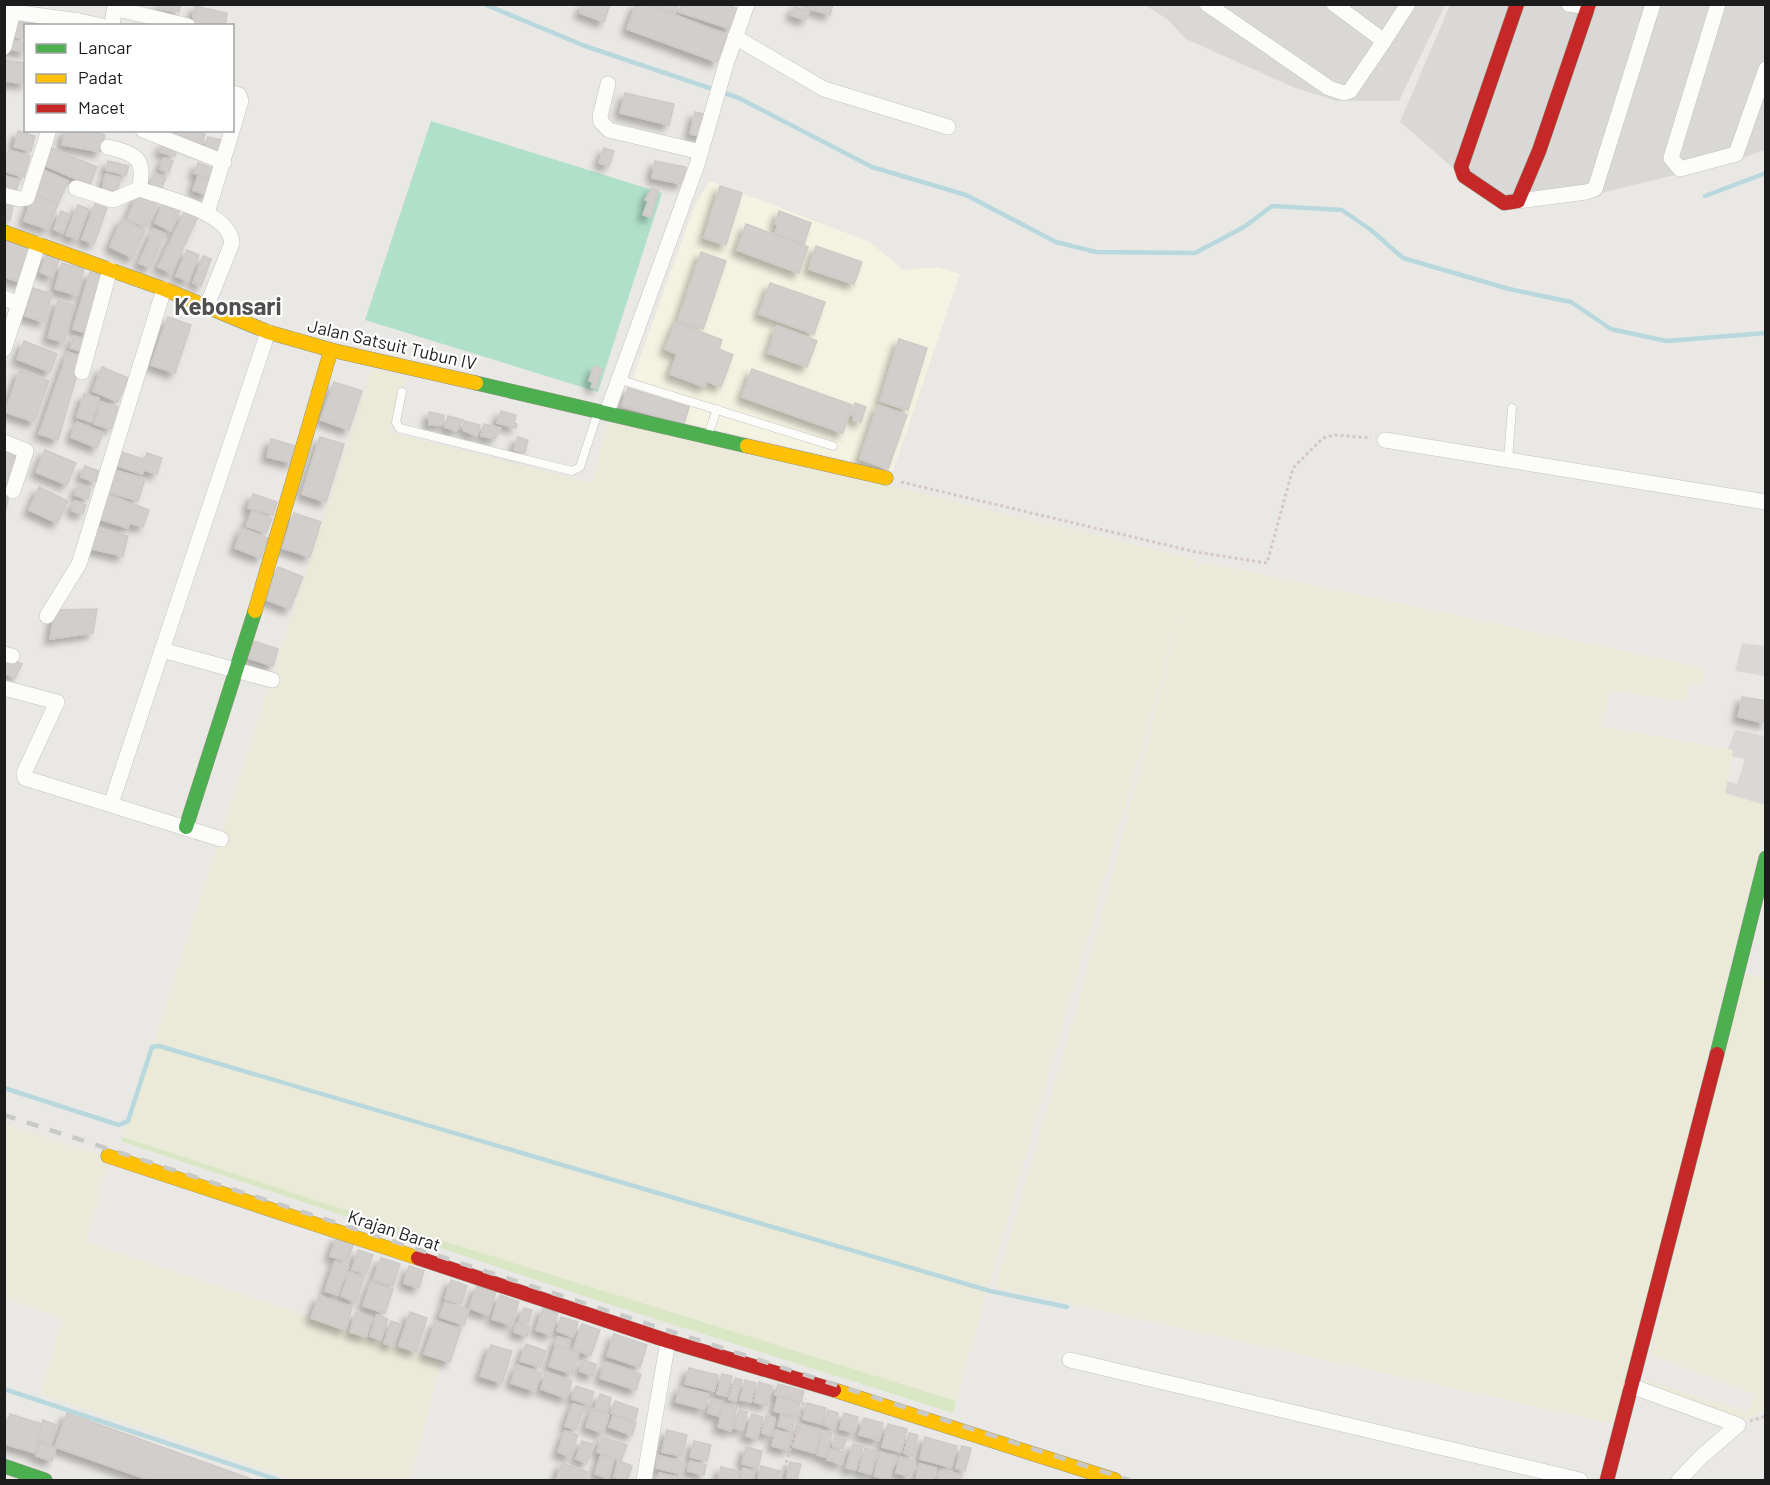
<svg xmlns="http://www.w3.org/2000/svg" width="1770" height="1485" font-family="Barlow,sans-serif">
<style>
.residential{fill:#d9d8d6}
.education{fill:#f4f2e0}
.farmland{fill:#ebead8}
.grass{fill:#d9e7c5}
.pitch{fill:#b1e0ca}
.lines{fill:none;stroke-linecap:round;stroke-linejoin:round}
.stream{stroke:#b9d8dd;stroke-width:4.5}
.building{fill:#d1cecc;stroke:#cdcac7;stroke-width:1.5;filter:url(#shadow)}
.lane-casing{stroke:#c3c2c1;stroke-width:9}
.street-casing{stroke:#c3c2c1;stroke-width:16}
.fast-casing{stroke:#93927e;stroke-width:15}
.slow-casing{stroke:#93927e;stroke-width:15}
.jam-casing{stroke:#93927e;stroke-width:15}
.path{stroke:#d5c7c5;stroke-width:3;stroke-dasharray:3 3;stroke-linecap:butt}
.lane{stroke:#fcfcfb;stroke-width:8}
.street{stroke:#fcfcfb;stroke-width:15}
.fast{stroke:#4caf50;stroke-width:14}
.slow{stroke:#ffc107;stroke-width:14}
.jam{stroke:#c62828;stroke-width:14}
.rail{stroke:#c9c9c8;stroke-width:4.5;stroke-dasharray:12 12;stroke-linecap:butt}
.labels{text-anchor:middle;stroke-width:4.5;stroke-linejoin:round;paint-order:stroke}
.street-label{font-size:18px;fill:#1c1c1c;stroke:#fff}
.district-label{font-size:24px;font-weight:bold;fill:#4f4f4f;stroke:#fff}
</style>
<defs>
<filter id="shadow"><feDropShadow dx="-5.5" dy="5.5" stdDeviation="3" flood-color="#0004"/></filter>
</defs>
<rect width="100%" height="100%" fill="#eae8e5"/>
<g class="residential">
<polygon points="1145,5 1445,5 1399,101 1337,101 1293,87 1186,39 1167,19"/>
<polygon points="1450,5 1765,5 1765,150 1733,161 1605,192 1503,211 1400,122"/>
<polygon points="1742,643 1765,646 1765,676 1735,671"/>
<polygon points="1735,730 1765,736 1765,820 1718,813 1726,781 1737,784 1745,759 1726,755"/>
</g>
<polygon class="education" points="710,181 870,242 903,270 938,267 960,274 893,471 622,408 694,207"/>
<g class="farmland">
<polygon points="372,368 405,377 390,432 592,483 609,419 1195,559 1193,570 1199,565 1209,563 1705,668 1702,686 1690,682 1686,702 1610,690 1601,726 1733,750 1725,793 1765,805 1765,828 1615,1424 995,1287 1079,1000 1187,589 956,1401 376,1220 123,1137"/>
<polygon points="1743,973 1765,979 1765,1409 1723,1431 1726,1422 1639,1394 1643,1380 1748,1412 1756,1395 1650,1354"/>
<polygon points="5,1124 109,1158 87,1242 441,1361 410,1480 295,1480 40,1394 63,1318 5,1298"/>
</g>
<polygon class="grass" points="123,1137 376,1220 956,1401 953,1413 599,1301 121,1141"/>
<polygon class="pitch" points="431,121 662,193 598,392 365,320"/>
<g class="lines">
<g class="stream">
<polyline points="484,4 585,46 739,98 872,167 966,195 1056,242 1096,252 1195,253 1244,227 1272,206 1342,210 1371,230 1403,258 1509,289 1571,302 1611,329 1666,341 1766,333"/>
<polyline points="1705,196 1766,173"/>
<polyline points="4,1088 119,1125 128,1121 152,1047 159,1046 990,1291 1067,1307"/>
<polyline points="4,1389 278,1480"/>
</g>
</g>
<g class="building">
<polygon points="159,4 181,4 179,12 158,8"/>
<polygon points="583,4 610,4 604,22 580,13"/>
<polygon points="636,4 646,4 727,35 717,62 627,29"/>
<polygon points="659,4 678,4 676,12 658,7"/>
<polygon points="682,4 725,4 738,9 731,29 679,12"/>
<polygon points="796,4 833,4 830,15"/>
<polygon points="195,6 227,13 225,26 192,23"/>
<polygon points="795,7 809,12 806,20 791,15"/>
<polygon points="16,20 37,22 36,26 26,26 26,38 14,37"/>
<polygon points="9,40 26,42 26,52 7,49"/>
<polygon points="4,60 26,63 26,84 4,81"/>
<polygon points="625,93 674,104 669,125 620,113"/>
<polygon points="695,112 709,115 705,137 690,134"/>
<polygon points="65,130 90,130 105,135 100,152 62,145"/>
<polygon points="170,130 197,130 205,134 199,150 167,137"/>
<polygon points="18,131 35,136 31,151 14,147"/>
<polygon points="208,137 226,141 222,156 204,151"/>
<polygon points="163,143 177,147 175,156 160,152"/>
<polygon points="51,148 97,167 90,185 44,165"/>
<polygon points="604,148 614,151 609,166 599,163"/>
<polygon points="9,150 30,156 24,177 4,171"/>
<polygon points="164,158 173,161 169,172 160,169"/>
<polygon points="108,161 129,166 126,175 106,170"/>
<polygon points="655,161 686,167 682,184 652,178"/>
<polygon points="198,163 216,169 212,179 194,173"/>
<polygon points="41,169 68,181 58,204 31,192"/>
<polygon points="154,173 166,178 160,191 149,186"/>
<polygon points="106,174 121,178 117,191 103,188"/>
<polygon points="4,176 19,180 16,192 4,190"/>
<polygon points="198,176 212,181 207,195 193,190"/>
<polygon points="720,186 742,193 726,245 704,238"/>
<polygon points="652,188 659,190 651,217 643,215 648,201 645,200"/>
<polygon points="33,194 58,204 48,229 24,221"/>
<polygon points="138,194 157,203 146,227 127,219"/>
<polygon points="4,198 14,201 10,220 4,219"/>
<polygon points="165,200 181,207 171,231 155,223"/>
<polygon points="95,204 107,208 94,244 82,239"/>
<polygon points="78,205 88,209 77,239 66,235"/>
<polygon points="61,211 70,215 63,233 54,229"/>
<polygon points="185,211 198,217 171,273 158,267"/>
<polygon points="779,211 811,223 804,244 775,234 778,225 775,224"/>
<polygon points="122,219 145,230 133,258 110,247"/>
<polygon points="746,224 808,247 799,273 737,250"/>
<polygon points="154,229 165,234 150,268 139,263"/>
<polygon points="7,237 34,245 23,283 4,277"/>
<polygon points="816,246 862,262 854,284 809,269"/>
<polygon points="187,250 199,255 188,281 176,276"/>
<polygon points="48,252 60,258 52,277 40,272"/>
<polygon points="701,252 726,261 703,329 678,321"/>
<polygon points="203,256 211,259 201,286 193,283"/>
<polygon points="62,263 84,269 77,295 55,289"/>
<polygon points="90,272 102,276 89,334 73,329"/>
<polygon points="770,283 825,302 814,334 759,314"/>
<polygon points="33,288 52,294 44,322 25,316"/>
<polygon points="58,300 74,305 64,342 48,338"/>
<polygon points="168,317 191,325 175,373 151,365"/>
<polygon points="676,322 722,340 719,349 733,355 721,387 707,381 705,387 670,374 677,354 665,349"/>
<polygon points="777,326 817,341 807,367 768,353"/>
<polygon points="74,336 88,341 85,352 70,348"/>
<polygon points="899,339 927,348 908,410 880,401"/>
<polygon points="24,341 57,354 50,372 17,359"/>
<polygon points="68,352 82,357 58,440 39,434"/>
<polygon points="594,366 602,369 596,389 591,387 593,382 589,381"/>
<polygon points="102,367 128,378 118,402 93,391"/>
<polygon points="752,369 852,405 843,433 742,397"/>
<polygon points="20,370 49,381 34,422 5,412"/>
<polygon points="334,382 362,391 349,430 321,420"/>
<polygon points="628,388 689,407 684,424 622,406"/>
<polygon points="84,394 99,398 92,422 77,417"/>
<polygon points="101,402 118,407 111,429 94,424"/>
<polygon points="855,403 866,407 861,422 853,420 855,416 851,415"/>
<polygon points="878,405 907,415 888,469 860,459"/>
<polygon points="501,411 516,415 514,423 517,424 516,428 497,423"/>
<polygon points="429,412 444,415 442,425 429,425"/>
<polygon points="448,416 463,420 456,431 445,427"/>
<polygon points="464,421 480,425 477,436 463,430"/>
<polygon points="77,422 103,433 97,448 71,437"/>
<polygon points="484,424 501,428 495,439 481,436"/>
<polygon points="320,437 344,444 326,502 302,494"/>
<polygon points="518,437 528,440 525,453 514,450"/>
<polygon points="271,439 296,446 292,463 267,457"/>
<polygon points="4,446 19,451 10,485 4,483"/>
<polygon points="45,450 76,463 67,485 36,472"/>
<polygon points="122,452 145,460 147,453 162,458 157,474 144,470 142,474 118,466"/>
<polygon points="85,466 99,471 96,482 81,477"/>
<polygon points="115,470 145,479 138,501 108,492"/>
<polygon points="79,484 91,489 88,499 75,495"/>
<polygon points="39,487 68,501 57,523 29,510"/>
<polygon points="4,494 9,495 6,509 4,508"/>
<polygon points="107,494 149,510 143,527 129,523 128,528 99,519"/>
<polygon points="253,494 277,502 273,515 248,508"/>
<polygon points="75,501 86,505 83,514 72,511"/>
<polygon points="252,511 272,519 266,533 246,526"/>
<polygon points="294,513 321,522 310,557 282,548"/>
<polygon points="242,528 268,538 261,558 235,548"/>
<polygon points="96,529 128,536 123,556 92,549"/>
<polygon points="278,567 303,577 290,609 265,599"/>
<polygon points="97,609 93,633 50,639 55,610"/>
<polygon points="253,641 278,649 273,666 248,658"/>
<polygon points="4,655 22,664 15,678 4,673"/>
<polygon points="1742,697 1766,701 1766,723 1738,717"/>
<polygon points="337,1236 354,1242 347,1262 330,1256"/>
<polygon points="358,1250 373,1255 366,1274 352,1270"/>
<polygon points="381,1258 400,1264 393,1286 373,1280"/>
<polygon points="335,1261 348,1266 338,1295 325,1291"/>
<polygon points="409,1266 424,1271 419,1288 404,1283"/>
<polygon points="349,1272 364,1277 356,1302 341,1296"/>
<polygon points="451,1280 467,1286 461,1304 445,1299"/>
<polygon points="371,1282 393,1289 385,1313 363,1306"/>
<polygon points="477,1286 496,1292 488,1315 469,1308"/>
<polygon points="500,1295 519,1302 511,1325 492,1319"/>
<polygon points="319,1296 352,1307 345,1330 311,1318"/>
<polygon points="445,1302 469,1310 464,1325 440,1317"/>
<polygon points="524,1308 532,1310 528,1324 519,1321"/>
<polygon points="543,1308 558,1313 551,1335 536,1330"/>
<polygon points="356,1312 372,1318 366,1337 350,1332"/>
<polygon points="410,1312 427,1318 416,1352 399,1346"/>
<polygon points="377,1315 388,1319 381,1340 370,1336"/>
<polygon points="561,1317 578,1322 573,1337 557,1331"/>
<polygon points="391,1321 400,1324 393,1346 384,1343"/>
<polygon points="436,1321 461,1329 450,1362 424,1354"/>
<polygon points="517,1323 530,1327 527,1336 514,1332"/>
<polygon points="582,1324 600,1330 591,1355 573,1350"/>
<polygon points="614,1334 647,1345 640,1367 607,1356"/>
<polygon points="558,1337 569,1340 566,1349 555,1345"/>
<polygon points="526,1344 546,1351 540,1367 520,1361"/>
<polygon points="491,1345 512,1351 502,1383 480,1376"/>
<polygon points="556,1345 579,1353 572,1374 549,1366"/>
<polygon points="584,1360 596,1364 593,1376 580,1371"/>
<polygon points="605,1362 641,1374 636,1390 600,1378"/>
<polygon points="517,1365 541,1373 535,1391 511,1383"/>
<polygon points="689,1368 718,1375 714,1391 685,1384"/>
<polygon points="546,1372 572,1381 566,1398 541,1389"/>
<polygon points="722,1374 732,1376 727,1396 717,1394"/>
<polygon points="735,1378 742,1380 736,1401 729,1399"/>
<polygon points="745,1380 756,1383 751,1402 740,1400"/>
<polygon points="759,1382 772,1386 767,1405 754,1402"/>
<polygon points="778,1384 804,1391 801,1402 775,1395"/>
<polygon points="576,1386 594,1392 590,1405 572,1399"/>
<polygon points="680,1387 708,1394 704,1409 676,1402"/>
<polygon points="600,1394 611,1398 607,1413 595,1409"/>
<polygon points="778,1397 800,1403 796,1417 774,1411"/>
<polygon points="712,1399 723,1402 719,1416 708,1413"/>
<polygon points="615,1401 638,1409 635,1421 611,1413"/>
<polygon points="807,1403 826,1408 822,1424 803,1419"/>
<polygon points="573,1404 584,1407 576,1430 565,1426"/>
<polygon points="724,1404 737,1407 731,1431 718,1427"/>
<polygon points="592,1409 609,1415 603,1433 586,1427"/>
<polygon points="739,1410 747,1412 743,1430 734,1428"/>
<polygon points="828,1410 838,1413 834,1428 824,1425"/>
<polygon points="67,1413 254,1480 149,1480 55,1447"/>
<polygon points="844,1413 858,1417 854,1432 840,1429"/>
<polygon points="10,1414 42,1424 35,1453 4,1444 4,1431"/>
<polygon points="752,1414 763,1417 757,1439 746,1436"/>
<polygon points="781,1415 795,1419 792,1430 778,1426"/>
<polygon points="613,1416 636,1423 632,1435 609,1427"/>
<polygon points="766,1416 775,1418 771,1435 762,1433"/>
<polygon points="864,1418 883,1423 879,1440 859,1435"/>
<polygon points="43,1420 56,1425 50,1444 37,1440"/>
<polygon points="800,1424 821,1430 815,1453 793,1447"/>
<polygon points="888,1424 907,1429 901,1452 882,1447"/>
<polygon points="667,1430 687,1435 682,1456 662,1452"/>
<polygon points="776,1430 792,1435 788,1450 772,1446"/>
<polygon points="565,1431 578,1435 570,1457 558,1452"/>
<polygon points="823,1431 832,1433 826,1457 817,1455"/>
<polygon points="909,1433 918,1435 913,1456 904,1453"/>
<polygon points="602,1437 627,1445 621,1461 597,1452"/>
<polygon points="835,1437 846,1440 843,1449 833,1447"/>
<polygon points="925,1437 957,1446 951,1467 920,1459"/>
<polygon points="582,1441 593,1444 587,1463 576,1459"/>
<polygon points="694,1441 711,1445 707,1461 690,1457"/>
<polygon points="40,1443 56,1448 52,1461 36,1456"/>
<polygon points="853,1444 863,1446 856,1470 846,1468"/>
<polygon points="962,1446 971,1448 965,1471 956,1468"/>
<polygon points="746,1447 762,1451 758,1468 742,1464"/>
<polygon points="865,1448 877,1451 871,1474 859,1471"/>
<polygon points="830,1449 844,1452 842,1464 827,1460"/>
<polygon points="880,1452 896,1456 889,1480 874,1476"/>
<polygon points="601,1455 614,1459 608,1478 595,1474"/>
<polygon points="659,1456 685,1462 682,1474 656,1468"/>
<polygon points="900,1457 914,1461 910,1476 896,1473"/>
<polygon points="619,1461 632,1466 627,1480 614,1477"/>
<polygon points="690,1461 706,1465 704,1475 688,1471"/>
<polygon points="790,1462 801,1464 797,1480 786,1480"/>
<polygon points="562,1463 588,1472 586,1480 556,1480"/>
<polygon points="920,1464 936,1468 932,1480 916,1480"/>
<polygon points="761,1466 780,1471 777,1480 758,1480"/>
<polygon points="721,1467 739,1471 737,1480 718,1480"/>
<polygon points="743,1468 755,1471 753,1480 740,1480"/>
<polygon points="941,1470 962,1475 960,1480 938,1480"/>
<polygon points="659,1473 691,1480 657,1480"/>
</g>
<g class="lines">
<defs>
<g id="lane">
<polyline points="618,379 833,446"/>
<polyline points="402,392 396,422 399,428 572,471 580,467 598,412"/>
<polyline points="708,435 717,409"/>
<polyline points="1508,460 1512,408"/>
</g>
<g id="street">
<polyline points="14,4 13,12 79,21"/>
<polyline points="1207,4 1329,88 1344,93 1350,91 1384,41 1334,4"/>
<polyline points="1569,4 1588,7"/>
<polyline points="1718,4 1671,158 1680,169 1736,154 1766,69"/>
<polyline points="78,26 79,21 102,26"/>
<polyline points="112,26 114,11 118,9 188,26"/>
<polyline points="735,37 824,89 948,127"/>
<polyline points="1384,41 1408,4"/>
<polyline points="4,47 13,12"/>
<polyline points="608,84 600,116 601,122 609,130 701,152"/>
<polyline points="143,130 224,162"/>
<path d="M108,147C136,154 146,158 139,189"/>
<path d="M76,188L113,200L139,189C165,198 230,212 232,243L206,308"/>
<polyline points="4,195 19,199 27,198 49,130"/>
<polyline points="1518,201 1586,192 1595,189 1653,4"/>
<polyline points="207,213 241,101 239,95 232,93"/>
<polyline points="4,298 19,304 4,349"/>
<polyline points="19,304 38,244"/>
<polyline points="82,372 110,269"/>
<polyline points="607,412 697,165 726,64 747,4"/>
<polyline points="1385,440 1766,502"/>
<polyline points="4,442 26,451 13,491"/>
<polyline points="47,616 79,564 164,289"/>
<polyline points="162,650 268,332"/>
<polyline points="4,654 12,656"/>
<polyline points="4,688 57,702 24,773 25,778 221,839"/>
<polyline points="111,804 162,650 272,680"/>
<polyline points="1070,1360 1580,1480"/>
<polyline points="1631,1386 1738,1425 1702,1456 1679,1480"/>
<polyline points="644,1480 668,1341"/>
</g>
<g id="fast">
<polyline points="476,383 747,446"/>
<polyline points="186,827 255,611"/>
<polyline points="1717,1054 1766,858"/>
<polyline points="4,1466 45,1480"/>
</g>
<g id="slow">
<polyline points="4,232 164,289 268,332 331,350 476,383"/>
<polyline points="747,446 886,478"/>
<polyline points="255,611 331,350"/>
<polyline points="108,1156 418,1258"/>
<polyline points="834,1390 1115,1480"/>
</g>
<g id="jam">
<polyline points="1517,4 1461,167 1464,176 1504,203 1518,201 1539,151 1589,4"/>
<polyline points="418,1258 668,1341 834,1390"/>
<polyline points="1607,1480 1717,1054"/>
</g>
</defs>
<use href="#lane" class="lane-casing"/>
<use href="#street" class="street-casing"/>
<use href="#fast" class="fast-casing"/>
<use href="#slow" class="slow-casing"/>
<use href="#jam" class="jam-casing"/>
<g class="path">
<polyline points="901,482 1196,552 1267,563 1293,468 1323,438 1334,435 1371,438"/>
<polyline points="1750,1421 1766,1416"/>
<polyline points="781,1480 805,1399"/>
</g>
<use href="#lane" class="lane"/>
<use href="#street" class="street"/>
<use href="#fast" class="fast"/>
<use href="#slow" class="slow"/>
<use href="#jam" class="jam"/>
<polyline class="rail" points="4,1115 1129,1480"/>
</g>
<g class="labels">
<g class="street-label">
<text transform="translate(392 345) rotate(13)" y="6">Jalan Satsuit Tubun IV</text>
<text transform="translate(394 1231) rotate(18)" y="6">Krajan Barat</text>
</g>
<g class="district-label">
<text x="228" y="315">Kebonsari</text>
</g>
</g>
<rect width="1770" height="1485" fill="none" stroke="#1c1c1c" stroke-width="12"/>
<rect x="24" y="24" width="210" height="108" fill="#ffffff" stroke="#a4a4a4" stroke-width="1.5"/>
<rect x="36" y="44" width="30" height="9" fill="#4caf50" stroke="#a4a4a4" stroke-width="1.5"/>
<text x="78" y="54" font-size="18" fill="#1c1c1c">Lancar</text>
<rect x="36" y="74" width="30" height="9" fill="#ffc107" stroke="#a4a4a4" stroke-width="1.5"/>
<text x="78" y="84" font-size="18" fill="#1c1c1c">Padat</text>
<rect x="36" y="104" width="30" height="9" fill="#c62828" stroke="#a4a4a4" stroke-width="1.5"/>
<text x="78" y="114" font-size="18" fill="#1c1c1c">Macet</text>
</svg>
